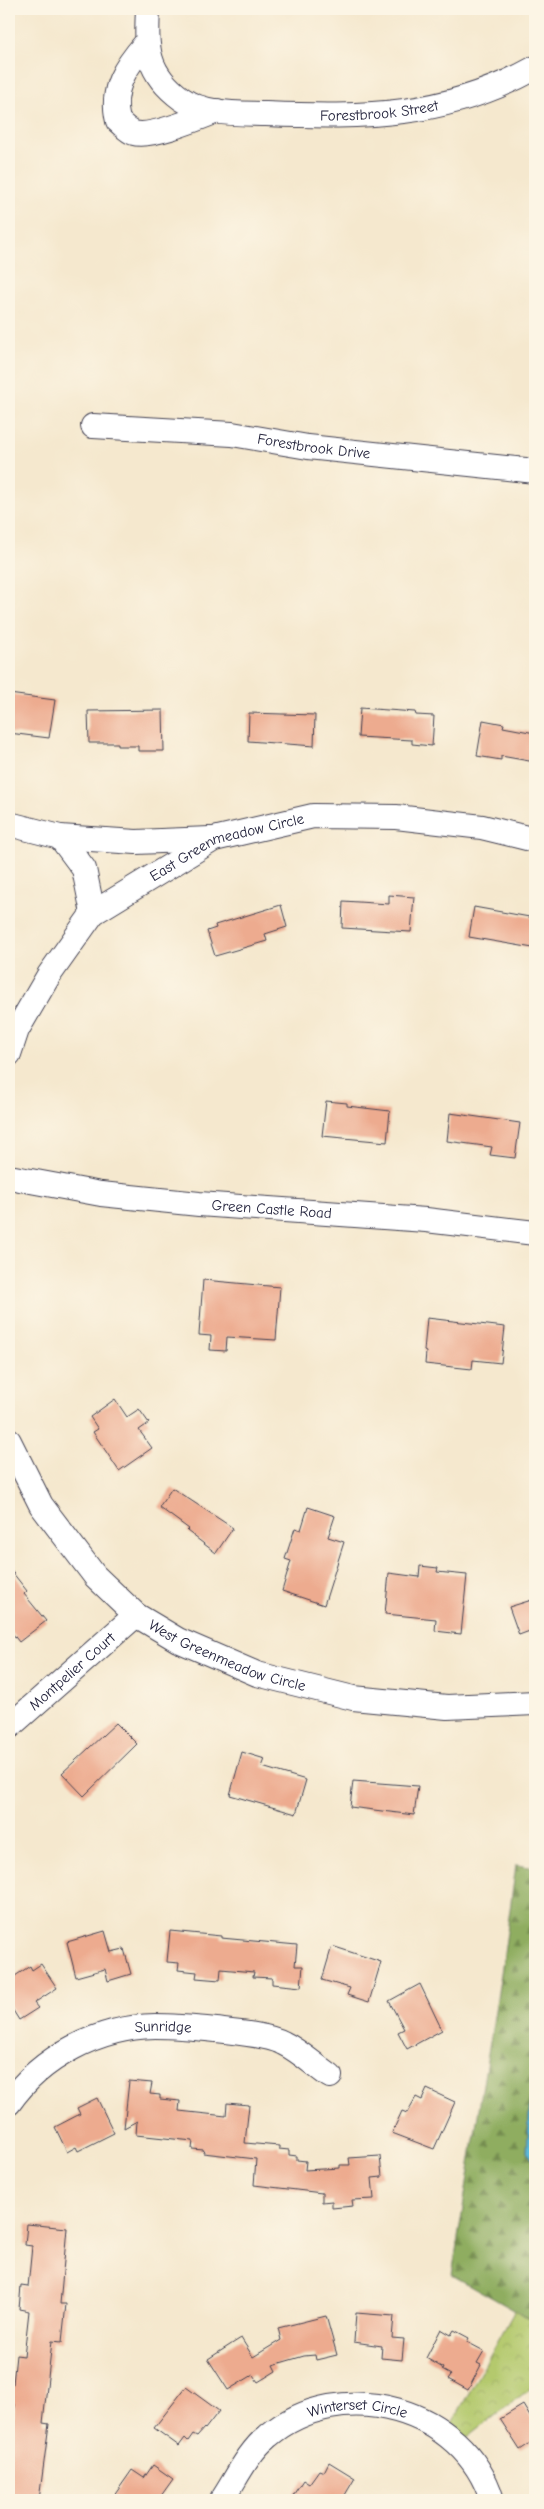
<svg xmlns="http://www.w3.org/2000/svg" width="544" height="2509" font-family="'Comic Neue',sans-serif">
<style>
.forest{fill:url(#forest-firs);stroke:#58684e}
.park{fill:url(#park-crowns);stroke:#6b7654}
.water{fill:#5ebcdc;stroke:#406f8c}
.building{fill:#edab8f}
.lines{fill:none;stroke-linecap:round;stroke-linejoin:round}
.minor-casing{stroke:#424051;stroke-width:26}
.minor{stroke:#fff;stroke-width:24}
.labels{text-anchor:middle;stroke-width:4.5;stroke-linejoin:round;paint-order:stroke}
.street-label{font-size:15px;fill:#22223b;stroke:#fcf5e5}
</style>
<defs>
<pattern id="forest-firs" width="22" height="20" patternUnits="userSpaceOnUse" patternTransform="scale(1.25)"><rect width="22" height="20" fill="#8fad60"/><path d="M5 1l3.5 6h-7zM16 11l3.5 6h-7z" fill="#748c50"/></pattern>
<pattern id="park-crowns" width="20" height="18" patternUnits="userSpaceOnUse" patternTransform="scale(1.25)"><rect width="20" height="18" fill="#b4c96d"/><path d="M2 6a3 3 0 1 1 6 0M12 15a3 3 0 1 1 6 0" fill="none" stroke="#9aac5f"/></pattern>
</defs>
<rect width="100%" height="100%" fill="#fcf5e5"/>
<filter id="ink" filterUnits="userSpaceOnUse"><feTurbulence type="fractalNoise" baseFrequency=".02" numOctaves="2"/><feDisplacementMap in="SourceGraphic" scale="10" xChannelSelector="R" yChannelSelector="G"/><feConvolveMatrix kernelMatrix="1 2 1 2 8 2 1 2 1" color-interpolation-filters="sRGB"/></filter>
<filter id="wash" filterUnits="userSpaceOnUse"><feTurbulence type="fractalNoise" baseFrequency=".0096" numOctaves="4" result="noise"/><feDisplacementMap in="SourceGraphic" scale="20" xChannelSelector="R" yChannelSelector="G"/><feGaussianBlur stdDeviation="1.12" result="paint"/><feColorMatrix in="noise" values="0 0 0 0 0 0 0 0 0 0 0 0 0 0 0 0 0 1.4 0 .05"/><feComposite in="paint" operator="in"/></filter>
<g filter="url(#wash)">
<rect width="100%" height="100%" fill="#f5e8ce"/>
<polygon class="forest" points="516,1865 535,1868 535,2088 530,2099 527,2152 535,2162 535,2322 452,2275 503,1961"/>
<polygon class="park" points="515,2310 535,2322 535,2385 465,2439 451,2425"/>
<polygon class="water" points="535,2088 535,2162 527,2152 530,2099"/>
<g id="blocks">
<g class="building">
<polygon points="9,694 55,700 49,738 9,733"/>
<polygon points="360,708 415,712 416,715 434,716 432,746 412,744 412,740 358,737"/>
<polygon points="163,710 164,751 138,751 138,746 118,746 118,743 89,743 88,711"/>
<polygon points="249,713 315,715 314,746 248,741"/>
<polygon points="483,720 504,724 503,727 535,733 535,762 501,756 501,760 477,756"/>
<polygon points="389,895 414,897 411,932 342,928 343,901 389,904"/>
<polygon points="281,905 287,927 265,934 267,941 215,956 207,931 216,928 215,925"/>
<polygon points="474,907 535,918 533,948 469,937"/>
<polygon points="326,1101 347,1103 347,1106 390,1111 387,1142 322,1136"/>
<polygon points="450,1113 520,1123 515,1158 490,1155 492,1147 447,1141"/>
<polygon points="203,1280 280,1287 276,1340 227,1337 226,1351 210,1350 211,1336 199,1335"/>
<polygon points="427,1318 505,1327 501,1363 473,1360 472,1369 425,1364 426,1352 424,1351"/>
<polygon points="115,1399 127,1417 139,1409 149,1423 139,1430 152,1448 119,1471 93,1432 98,1429 90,1417"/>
<polygon points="172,1488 233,1528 216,1553 187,1531 189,1529 159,1507"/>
<polygon points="308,1507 335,1516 328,1537 344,1542 324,1605 282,1591 291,1561 285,1559 295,1528 301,1530"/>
<polygon points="420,1566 438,1568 437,1572 467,1575 461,1634 435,1631 436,1619 385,1614 389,1573 419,1577"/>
<polygon points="9,1568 27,1591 24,1594 46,1621 19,1642 9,1629"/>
<polygon points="535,1599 535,1629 519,1635 509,1607"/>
<polygon points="116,1723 137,1744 84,1796 62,1773"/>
<polygon points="242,1752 265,1759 262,1767 306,1780 296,1814 230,1795"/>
<polygon points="353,1781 418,1786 414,1815 350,1807"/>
<polygon points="105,1931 111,1952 124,1949 131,1974 108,1981 105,1969 76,1977 67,1942"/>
<polygon points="170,1931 221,1936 221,1938 297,1945 295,1966 303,1966 301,1987 272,1984 272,1978 253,1977 254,1972 221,1969 220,1980 196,1978 197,1972 178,1970 179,1963 167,1962"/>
<polygon points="332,1946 381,1962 369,2002 347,1995 350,1988 322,1980"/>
<polygon points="41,1964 57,1988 34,2003 38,2008 19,2020 9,2004 9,1980 30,1966 32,1970"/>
<polygon points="420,1984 442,2030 407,2049 398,2032 404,2029 389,2001"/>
<polygon points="129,2081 152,2083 150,2094 160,2095 160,2099 180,2101 179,2111 226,2116 227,2103 249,2105 245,2143 279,2146 279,2149 289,2150 289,2155 297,2156 297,2160 306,2161 305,2170 340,2168 340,2165 350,2165 349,2158 380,2156 382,2177 372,2178 374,2199 352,2200 353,2206 332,2208 332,2201 322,2202 322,2193 254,2185 256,2159 203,2153 204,2150 192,2149 193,2141 136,2135 137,2121 124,2128"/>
<polygon points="427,2089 455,2102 434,2149 392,2133 402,2111 407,2113 416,2097 422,2100"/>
<polygon points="97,2098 114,2133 78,2151 76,2147 67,2152 55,2127 80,2114 77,2108"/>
<polygon points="27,2224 67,2228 60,2304 66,2304 62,2342 52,2341 43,2423 49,2424 39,2500 9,2500 9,2449 11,2449 15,2405 9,2405 10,2383 13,2384 16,2355 24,2356 29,2311 19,2309 21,2286 28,2287 32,2246 25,2245"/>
<polygon points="356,2313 394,2316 392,2338 404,2339 402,2360 381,2358 382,2346 354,2342"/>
<polygon points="326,2316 337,2355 316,2360 315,2355 304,2356 273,2365 276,2371 258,2382 253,2375 228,2390 208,2359 241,2338 253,2357 281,2340 278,2328"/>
<polygon points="441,2329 451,2335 454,2330 469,2338 467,2342 484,2351 477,2363 481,2365 468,2390 448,2379 451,2375 442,2370 443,2368 426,2358"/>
<polygon points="186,2387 219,2411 205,2429 204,2428 197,2436 193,2434 188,2441 185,2438 179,2446 154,2428"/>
<polygon points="523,2405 535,2425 535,2440 520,2450 500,2419"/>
<polygon points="329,2462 355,2478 342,2500 290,2500 303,2480 309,2484 319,2470 324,2472"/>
<polygon points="153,2465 173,2479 158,2500 111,2500 132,2470 144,2478"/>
</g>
</g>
</g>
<g filter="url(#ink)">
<use href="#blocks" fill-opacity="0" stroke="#424051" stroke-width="1"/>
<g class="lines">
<defs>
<g id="minor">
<path id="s1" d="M148,9C146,48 146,73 182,99C204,115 240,113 266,114C365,118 447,117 535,68"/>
<path d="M146,43C125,67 110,89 118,121C123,125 128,131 134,133C151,138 199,118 217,111"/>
<path id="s2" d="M93,426L232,434L308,447L535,471"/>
<polyline points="9,824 60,837 136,842 210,839"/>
<polyline points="60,837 84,869 93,913"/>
<path id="s3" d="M9,1054L17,1030L49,975L93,913L214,839L313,816L396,817L482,827L535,840"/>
<path id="s4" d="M9,1177L101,1194L199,1204L426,1220L535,1233"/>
<path id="s5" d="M9,1441L41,1505L95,1576L136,1615L178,1640L257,1674L353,1698L447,1707L535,1703"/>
<path id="s6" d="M9,1727L136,1615"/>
<path id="s7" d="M9,2103C41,2057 99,2027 155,2026C175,2026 196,2028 216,2030C233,2032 269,2035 283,2043C300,2051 315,2066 330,2076"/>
<path id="s8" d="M222,2500C236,2479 248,2452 268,2436C341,2374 464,2408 492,2500"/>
</g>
</defs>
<use href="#minor" class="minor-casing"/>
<use href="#minor" class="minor"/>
</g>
</g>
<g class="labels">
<g class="street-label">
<text dy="5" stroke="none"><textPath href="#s1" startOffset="302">Forestbrook Street</textPath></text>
<text dy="5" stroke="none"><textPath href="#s2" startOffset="222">Forestbrook Drive</textPath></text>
<text dy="5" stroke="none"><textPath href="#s3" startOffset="316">East Greenmeadow Circle</textPath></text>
<text dy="5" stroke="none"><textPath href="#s4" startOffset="265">Green Castle Road</textPath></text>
<text dy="5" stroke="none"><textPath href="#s5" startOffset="318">West Greenmeadow Circle</textPath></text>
<text dy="5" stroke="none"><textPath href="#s6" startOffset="84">Montpelier Court</textPath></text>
<text dy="5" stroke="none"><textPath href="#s7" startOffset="179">Sunridge</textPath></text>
<text dy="5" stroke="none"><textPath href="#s8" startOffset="176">Winterset Circle</textPath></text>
</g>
</g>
<rect width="544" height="2509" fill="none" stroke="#fcf5e5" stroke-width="30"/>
</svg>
